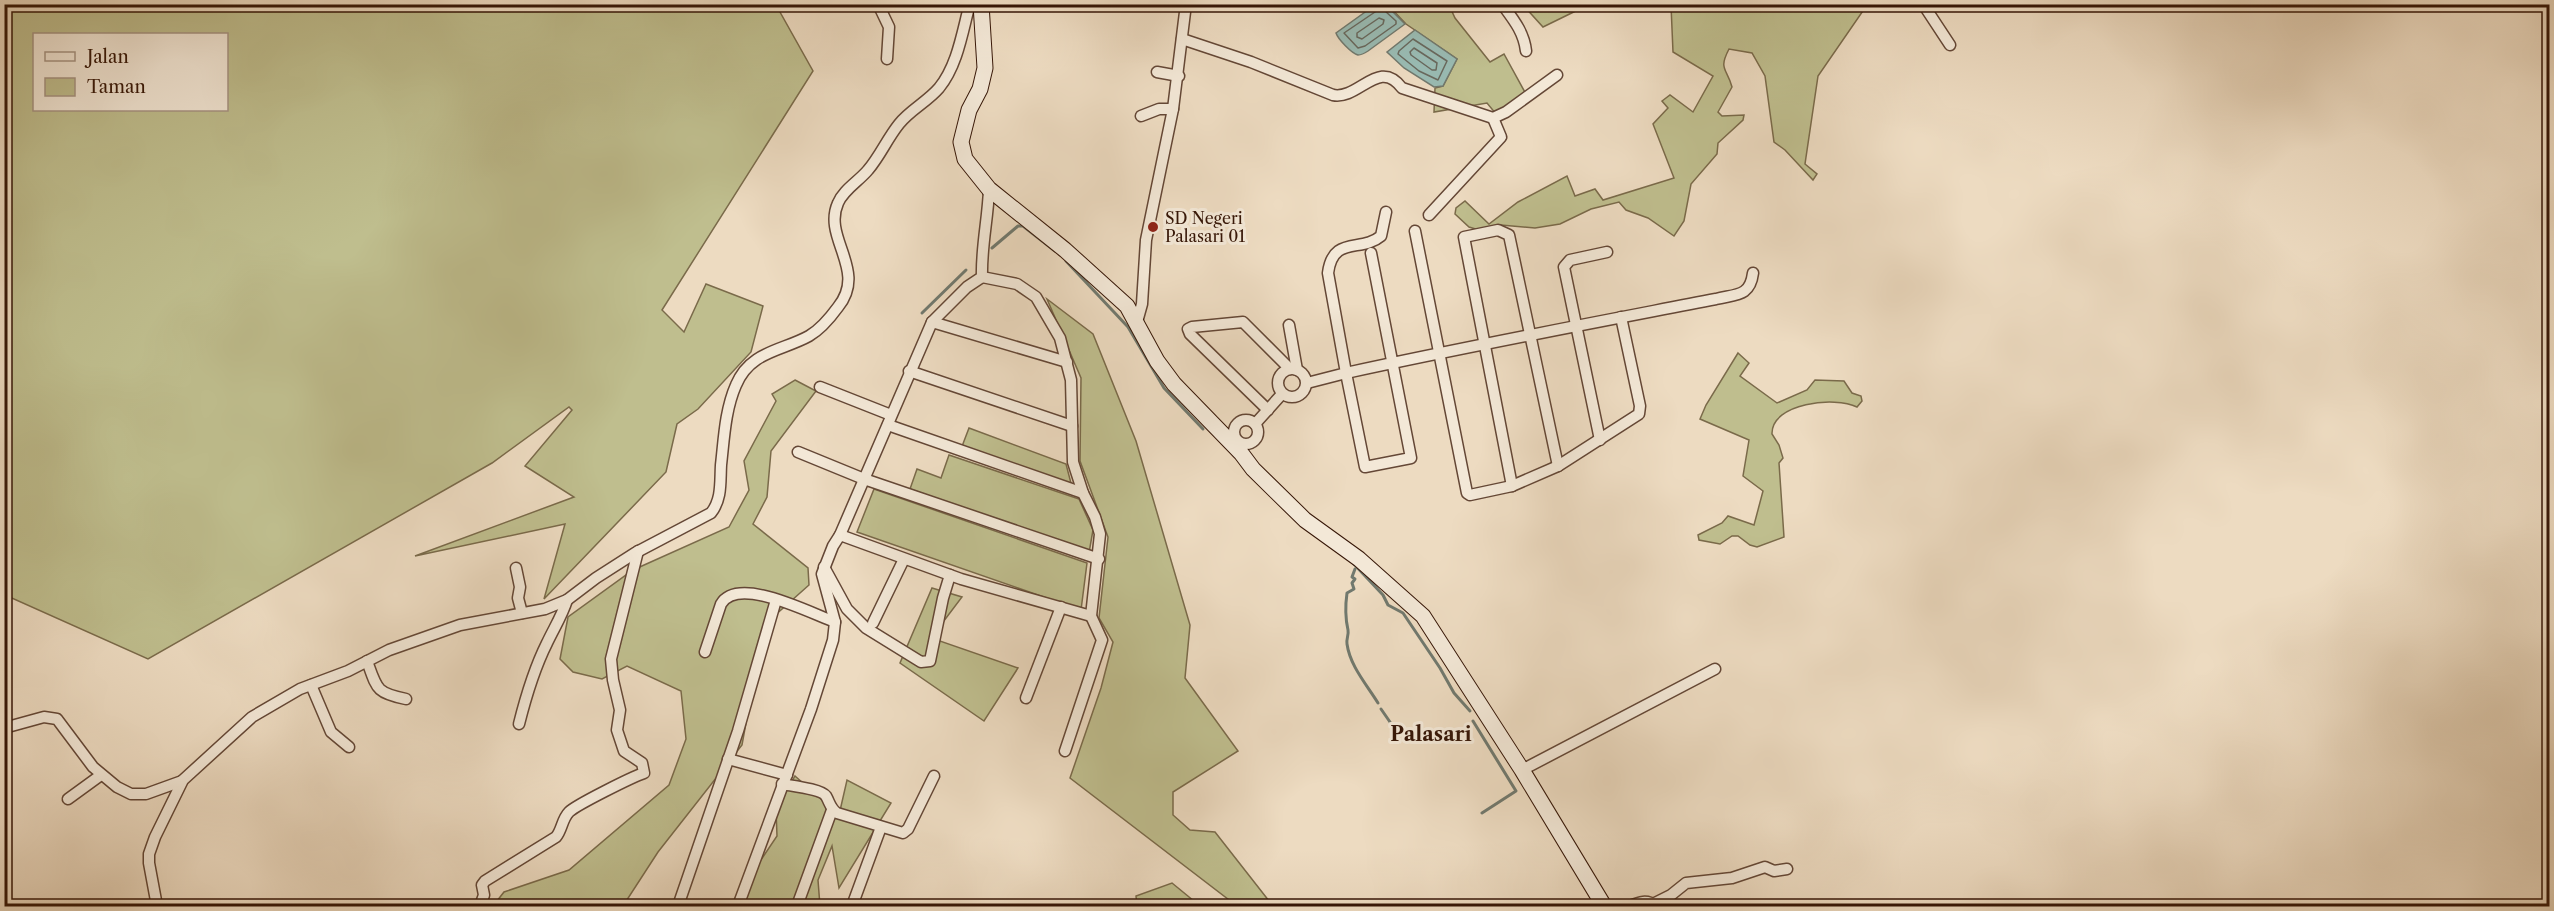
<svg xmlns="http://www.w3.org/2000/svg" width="2554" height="911" font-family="'Libre Caslon Text',serif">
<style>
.green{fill:#bfbe8e;stroke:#7a6a4a;stroke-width:1.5;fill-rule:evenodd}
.water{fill:#99bbb3;stroke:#71796e;stroke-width:1.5}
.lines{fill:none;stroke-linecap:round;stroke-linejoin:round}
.shore{stroke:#68685d;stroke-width:1.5}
.stream{stroke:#71796e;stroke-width:3}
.street-casing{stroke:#644736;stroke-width:13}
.secondary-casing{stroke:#361607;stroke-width:17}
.street{stroke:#f3e8d7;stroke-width:10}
.secondary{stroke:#f3e8d7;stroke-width:15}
.poi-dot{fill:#8f2418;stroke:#f3e8d7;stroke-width:2}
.labels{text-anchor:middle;stroke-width:6;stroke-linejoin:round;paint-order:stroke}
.poi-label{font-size:16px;fill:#361607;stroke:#f3e8d7;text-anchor:start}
.quarter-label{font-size:20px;font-weight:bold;fill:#361607;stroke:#f3e8d7}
</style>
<rect width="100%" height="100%" fill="#eddbc1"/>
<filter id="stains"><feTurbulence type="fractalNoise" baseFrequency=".00333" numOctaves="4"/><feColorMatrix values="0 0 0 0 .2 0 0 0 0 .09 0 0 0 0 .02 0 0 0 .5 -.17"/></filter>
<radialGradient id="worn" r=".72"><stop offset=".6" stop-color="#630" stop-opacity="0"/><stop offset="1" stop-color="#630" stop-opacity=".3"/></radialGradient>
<g class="green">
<path d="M5,4L776,5L813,71L662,310L684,332L706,284L763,306L751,352L698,409L677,424L666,472L544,599L565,524L415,556L574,497L525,466L572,410L569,407L492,463L148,659L5,595ZM226,34V110H34V34Z"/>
<polygon points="1388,5 1449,5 1455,18 1490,62 1504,54 1527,96 1501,120 1487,103 1434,112 1435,88 1443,86 1457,59 1406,24"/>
<polygon points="1523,5 1588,5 1543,27"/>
<path d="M1671,5H1867L1818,76L1805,164L1817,174L1813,180L1785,150L1774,142L1765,76L1752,53L1729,49C1718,70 1727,68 1732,87L1718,112L1722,116L1744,115L1743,120L1718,143L1717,154L1691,184L1684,221L1674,236L1648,218L1626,210L1619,202L1591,209L1560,224L1535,228L1501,225L1482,231L1469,227L1455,214L1456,208L1465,201L1489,224L1518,202L1567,176L1575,196L1595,189L1603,200L1674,178L1653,124L1668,108L1662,101L1670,95L1693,112L1713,76L1673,52Z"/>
<polygon points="1047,299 1093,334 1136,441 1190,625 1185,678 1238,751 1173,792 1173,815 1190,830 1215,832 1273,906 1237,906 1070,778 1101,688 1113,642 1099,618 1108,537 1080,461 1081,378"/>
<path d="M1738,353L1749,363L1740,376L1777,403L1807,390L1815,380L1844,381L1852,393L1861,396L1862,401L1857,407C1835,396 1771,403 1772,434L1779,445L1783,458L1779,463L1784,537L1757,547L1750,545L1738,536H1732L1720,544L1699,540L1698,535L1722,523L1728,516L1754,525L1763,491L1743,476L1749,440L1700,419L1706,405Z"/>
<polygon points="795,380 816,391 771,451 767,497 753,524 808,568 809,585 772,618 756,668 742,745 658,852 623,906 493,906 504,892 569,870 669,785 686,739 681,691 627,666 602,679 573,672 560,659 568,617 633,570 729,527 749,490 744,461 776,401 772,394"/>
<polygon points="969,428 1066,464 1072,487 961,449"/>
<polygon points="949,455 1079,499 1093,530 1089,553 910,489 917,469 941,478"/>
<polygon points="874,489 1087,563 1081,610 857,532"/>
<polygon points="932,588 962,597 931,638 1018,668 984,721 900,663"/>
<path d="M795,776L839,815L847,780L891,803L839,888L832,846L818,880L820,906H800L799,900C779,907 752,911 734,900L777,836L776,809Z"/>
<polygon points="1172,883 1200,906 1137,906 1136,896"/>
</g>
<g class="water">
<path d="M1375,5H1386L1405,24L1368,51C1365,53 1361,55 1358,55C1351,53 1338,39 1336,33Z"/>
<polygon points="1415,30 1457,59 1443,86 1434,87 1404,68 1387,52"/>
</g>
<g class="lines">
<g class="shore">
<polyline points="1378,4 1379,6 1375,12 1344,33 1358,48 1365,46 1396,24 1396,21 1385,11 1382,6 1383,4"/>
<polygon points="1379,18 1384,20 1383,24 1362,39 1357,37 1357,33"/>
<polygon points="1413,39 1447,61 1438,80 1419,71 1398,54 1399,51"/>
<polygon points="1414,48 1437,63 1436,70 1432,70 1411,55 1410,52"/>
</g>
<g class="stream">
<polyline points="992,248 1018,226 1023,226 1055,251"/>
<polyline points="1066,261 1128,327 1164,388 1203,429"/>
<polyline points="922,313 966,270"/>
<polyline points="1352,562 1383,595 1388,605 1403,613 1440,668 1454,693 1470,711"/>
<path d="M1355,569L1352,577L1355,579L1352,583L1354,589L1347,593C1345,607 1345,617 1348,630C1349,635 1346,639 1347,644C1350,666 1367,685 1378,703"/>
<polyline points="1381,709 1390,722 1395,739 1399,742"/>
<polyline points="1473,721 1516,791 1482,813"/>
</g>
<defs>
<g id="street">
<polyline points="878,4 889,27 887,59"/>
<path d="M1502,4C1513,19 1524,32 1526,51"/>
<polyline points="1923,4 1950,45"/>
<path d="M1182,39L1251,62L1333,95C1359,100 1379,57 1402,88L1493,118L1506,112L1557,75"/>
<polyline points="1157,72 1179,76"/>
<polyline points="1141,116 1159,109 1173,109"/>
<polyline points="1429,215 1501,137 1493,118"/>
<polyline points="1415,231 1467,493 1470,495 1512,486 1558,466 1639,414 1640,406 1621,317"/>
<path d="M1371,253L1411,458L1365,467L1346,373C1469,346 1592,323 1716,299C1736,294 1750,297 1753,273"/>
<polyline points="982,277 1017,284 1036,297 1060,338 1071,380 1073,462 1083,493 1095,517 1100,534 1091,616 1102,640 1065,751"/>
<polyline points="932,322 1067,362"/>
<polyline points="1137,322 1142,304 1146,240 1173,109 1186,4"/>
<polyline points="1289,325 1297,370"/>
<circle cx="1292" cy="383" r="14"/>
<polyline points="909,371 1072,426"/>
<path d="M1307,383L1346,373L1328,273C1333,235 1361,253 1381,236L1386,212"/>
<polyline points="820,387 891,415"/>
<polyline points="1268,410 1190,334 1188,329 1192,327 1243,322 1290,369"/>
<circle cx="1246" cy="432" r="12"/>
<polyline points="1255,424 1282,394"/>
<polyline points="888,425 1083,493"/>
<polyline points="1600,440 1564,267 1570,260 1607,252"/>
<polyline points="798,452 864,479 1099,559"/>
<polyline points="1512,486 1464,237 1498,230 1509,235 1558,466"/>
<polyline points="840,535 961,579 1091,616"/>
<polyline points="824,567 847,609 866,628 921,662 930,661 943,598 950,575"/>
<polyline points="516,568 520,587 518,598 522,613"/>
<polyline points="873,623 904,559"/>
<path d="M705,652L721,604C738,575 810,613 835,622"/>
<path d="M367,661C377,689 376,693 406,699"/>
<polyline points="311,685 331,732 349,747"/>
<polyline points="1026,698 1061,607"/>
<path d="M519,724C526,696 534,669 547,643C554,628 562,616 567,600"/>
<polyline points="4,728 44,717 57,719 93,767 117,787 131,794 146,794 182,781"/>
<polyline points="728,759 787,775"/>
<polyline points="1522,770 1715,669"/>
<path d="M782,784C792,786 821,789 826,796C830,803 830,808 837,813L903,833L908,829L934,776"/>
<polyline points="68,799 101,775"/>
<polyline points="1653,904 1671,895 1686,883 1732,878 1765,867 1774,871 1787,869"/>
<path d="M157,906L149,863V854L155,837L183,780L252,717L300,689L348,671L389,650L460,625L545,609L567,600L596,578L635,553L711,513C722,499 720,483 721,465C724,439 725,410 736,385C750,351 782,351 809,336C821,329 830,318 838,307C868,270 822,238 838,203C843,190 859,181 868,170C880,156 887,139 899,124C910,110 927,102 939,88C957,66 962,34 969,7L973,4"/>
<path d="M480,906L484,895L482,885L485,881L556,837C562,830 562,819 569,812C576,805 632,777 644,773L642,763L624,751L617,730L620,710L613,680L611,659L638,551"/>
<polyline points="678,906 738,731 776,600"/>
<path d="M738,906L811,709L833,640L835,622L822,574L833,546L840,535L932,322L967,287L982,277C981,247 988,219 989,189"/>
<polyline points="797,906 832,810"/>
<polyline points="852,906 881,827"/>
<path d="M1630,906C1639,902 1647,899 1656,906"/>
</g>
<polyline id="secondary" points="981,4 985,68 980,89 969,110 961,142 965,159 989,189 1065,250 1127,306 1157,361 1174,384 1241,453 1253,469 1305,520 1359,559 1423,616 1522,770 1604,906"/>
</defs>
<use href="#street" class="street-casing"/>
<use href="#secondary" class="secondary-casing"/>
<use href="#street" class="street"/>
<use href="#secondary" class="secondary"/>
</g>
<circle class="poi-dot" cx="1153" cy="227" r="6"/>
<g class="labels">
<g class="poi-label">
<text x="1165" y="224">SD Negeri<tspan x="1165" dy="18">Palasari 01</tspan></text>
</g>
<g class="quarter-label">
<text x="1431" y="741">Palasari</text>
</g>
</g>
<rect width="2554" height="911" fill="none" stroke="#eddbc1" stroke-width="24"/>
<rect x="6" y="6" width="2542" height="899" fill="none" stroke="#361607" stroke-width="3"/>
<rect x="12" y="12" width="2530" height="887" fill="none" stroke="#361607" stroke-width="1.5"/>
<rect x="33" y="33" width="195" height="78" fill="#f3e8d7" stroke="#a79484" stroke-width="1.5"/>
<rect x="45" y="52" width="30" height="9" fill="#f3e8d7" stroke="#a79484" stroke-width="1.5"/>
<text x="87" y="63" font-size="18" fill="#361607">Jalan</text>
<rect x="45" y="78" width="30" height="18" fill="#bfbe8e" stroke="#a79484" stroke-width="1.5"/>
<text x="87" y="93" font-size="18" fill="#361607">Taman</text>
<rect width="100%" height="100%" filter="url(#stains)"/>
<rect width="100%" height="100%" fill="url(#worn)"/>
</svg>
